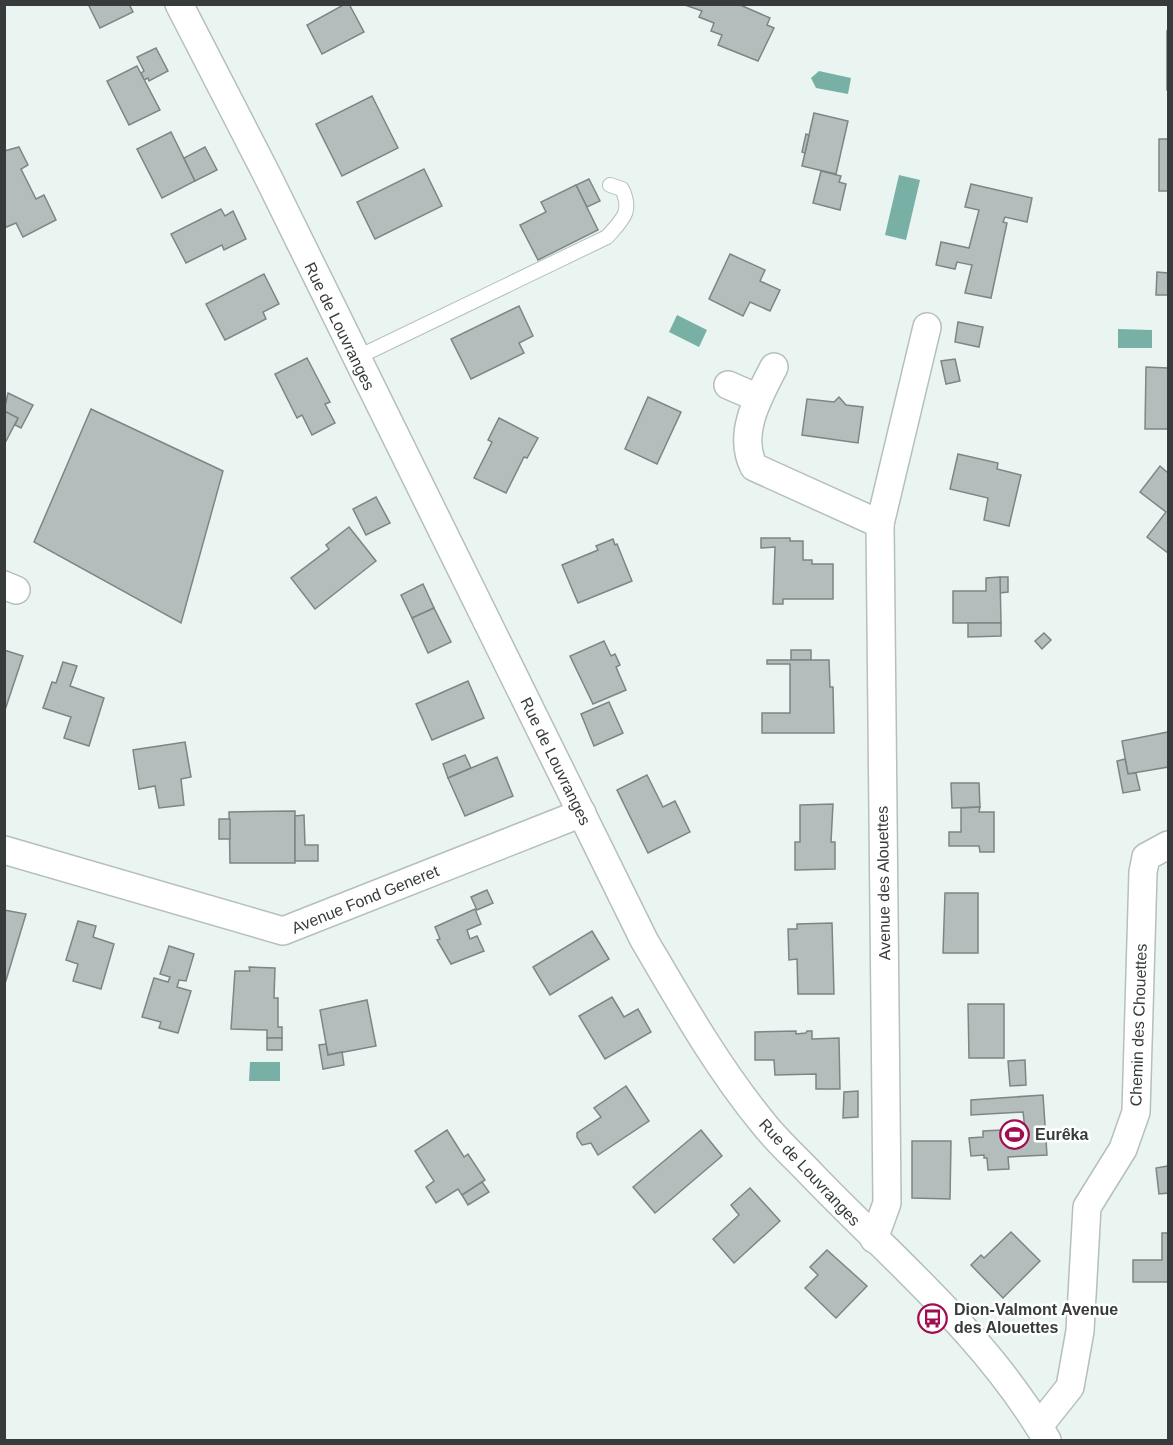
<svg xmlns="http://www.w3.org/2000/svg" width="1173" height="1445" font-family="Arial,sans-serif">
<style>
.water{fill:#79b0a6}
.building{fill:#b3bdbb;stroke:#7c8684;stroke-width:1.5}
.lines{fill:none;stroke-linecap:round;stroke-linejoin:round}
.service-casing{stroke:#b5bfbd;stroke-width:16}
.minor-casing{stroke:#b5bfbd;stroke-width:30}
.service{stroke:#fff;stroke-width:14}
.minor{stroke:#fff;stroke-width:27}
.labels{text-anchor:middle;stroke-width:5;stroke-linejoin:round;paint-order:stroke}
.street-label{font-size:16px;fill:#373b3b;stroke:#fff}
.poi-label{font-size:16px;font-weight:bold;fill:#373b3b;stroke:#fff;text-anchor:start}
</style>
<rect width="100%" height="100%" fill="#eaf5f2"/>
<g class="water">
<polygon points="819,71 851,78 848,94 816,88 811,78"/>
<polygon points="899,175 920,180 906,240 885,235"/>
<polygon points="677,315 707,330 699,347 669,332"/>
<polygon points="1118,329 1152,330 1152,348 1118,348"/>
<polygon points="250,1062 280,1062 280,1081 249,1081"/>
</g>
<g class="building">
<polygon points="88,4 129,4 133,12 100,28"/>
<polygon points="345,4 349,4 364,32 322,54 307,25"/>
<polygon points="738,4 770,18 767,25 774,28 758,61 718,45 722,35 711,31 714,23 699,17 702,11 685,5"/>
<polygon points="1167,31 1168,31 1168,91 1167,90"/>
<polygon points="156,48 168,71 149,81 148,78 144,80 141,73 144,71 137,57"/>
<polygon points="137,66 160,110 129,125 107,81"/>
<polygon points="372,96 398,148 342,176 316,124"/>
<polygon points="814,113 848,121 836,174 802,166"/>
<polygon points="171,132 195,181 162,198 137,149"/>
<polygon points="806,134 809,135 805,153 802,152"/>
<rect x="1159" y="139" width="9" height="52"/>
<polygon points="19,147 28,165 21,169 36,199 44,195 56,220 23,237 16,223 4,228 4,151"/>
<polygon points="205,147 217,170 195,181 184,158"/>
<polygon points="424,169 442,206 375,239 357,202"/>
<polygon points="821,171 841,176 839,182 846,184 840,210 813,203"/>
<polygon points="589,179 600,201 587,207 576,185"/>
<polygon points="971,184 1032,198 1027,222 1005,217 1003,222 1007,223 991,298 965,293 972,265 957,262 955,269 936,265 941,242 969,248 979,210 965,207"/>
<polygon points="576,185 598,230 538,260 520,225 546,212 541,202"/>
<polygon points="221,209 225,216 233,211 246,239 224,250 222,245 186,263 171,234"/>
<polygon points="730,254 765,270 760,281 780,290 770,311 750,302 743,316 709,299"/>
<polygon points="1157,272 1168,273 1168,295 1156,295"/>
<polygon points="264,274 279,304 263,312 266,319 225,340 206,304"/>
<polygon points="519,306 533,336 519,343 524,353 471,379 451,339"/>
<polygon points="958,322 983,327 979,347 955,342"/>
<polygon points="307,358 330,402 325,404 335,423 312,435 302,415 297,418 275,374"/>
<polygon points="955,359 960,381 946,384 941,361"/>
<polygon points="1146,367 1168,368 1168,429 1145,429"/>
<polygon points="8,393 33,405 21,428 15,425 18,418 4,411"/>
<polygon points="648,397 681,412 657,464 625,449"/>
<polygon points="839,397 846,405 863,407 858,443 802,435 807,399 834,402"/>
<polygon points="91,409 223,471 181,623 34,542"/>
<polygon points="4,411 18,418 4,445"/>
<polygon points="499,418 538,438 527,458 524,457 506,493 474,478 492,442 488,440"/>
<polygon points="958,454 998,463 997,469 1021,475 1009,526 984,520 988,498 950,489"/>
<polygon points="1160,466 1168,473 1168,553 1147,537 1166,512 1140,492"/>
<polygon points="376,497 390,523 366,535 353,509"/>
<polygon points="349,527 376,561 315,609 291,578 329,549 326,545"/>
<polygon points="761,538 790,538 790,541 803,541 803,560 812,560 812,564 833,564 833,599 783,599 783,604 773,604 775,547 761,548"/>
<polygon points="613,539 615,545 617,544 632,581 578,603 562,565 598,550 596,546"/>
<polygon points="1000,577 1008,577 1008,592 1000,593"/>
<polygon points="1000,577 1001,623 953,623 953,591 986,591 986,578"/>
<polygon points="423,584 434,608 412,618 401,595"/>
<polygon points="434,608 451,642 428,653 412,618"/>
<polygon points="968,623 1001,623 1001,636 968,637"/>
<polygon points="1044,633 1051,640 1042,649 1035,641"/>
<polygon points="604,641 611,656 615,654 620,665 616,667 626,690 593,704 570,656"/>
<polygon points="4,650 23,656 5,710 4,709"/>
<rect x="791" y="650" width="20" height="10"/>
<polygon points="767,660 829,660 830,687 833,687 834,733 762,733 762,713 790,713 790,664 767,664"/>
<polygon points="63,662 77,666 70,686 104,698 89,746 64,738 71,717 43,708 52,682 56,683"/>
<polygon points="468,681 484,718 432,740 416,704"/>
<polygon points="609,702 623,733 594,746 581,714"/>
<polygon points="1168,732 1168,767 1128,774 1122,741"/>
<polygon points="185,742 191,777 181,779 184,805 159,808 155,786 139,789 133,750"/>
<polygon points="465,755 471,768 448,778 443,764"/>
<polygon points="497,757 513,796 465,816 448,778"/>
<polygon points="1125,759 1128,774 1136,773 1140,790 1123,793 1117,761"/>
<polygon points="647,775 663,807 675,801 690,832 648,853 617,790"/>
<polygon points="951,783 979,783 980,807 952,808"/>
<polygon points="833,804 831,842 835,842 835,869 795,870 795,842 800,842 800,805"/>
<polygon points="980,807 979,812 994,812 994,852 980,852 979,846 949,846 949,832 961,832 961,808"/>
<polygon points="295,811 295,863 230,863 229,812"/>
<polygon points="304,815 305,845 318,845 318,861 295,861 295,816"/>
<rect x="219" y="819" width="11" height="20"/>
<polygon points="487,890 493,903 477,910 471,897"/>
<polygon points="945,893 978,893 978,953 943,953"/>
<polygon points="475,909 481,924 467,930 470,939 477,936 484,951 451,964 437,940 440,939 435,927"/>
<polygon points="4,910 26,914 4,987"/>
<polygon points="78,921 96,926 93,937 114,944 101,989 73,981 78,964 66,960"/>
<polygon points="832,923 834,994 798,994 797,959 789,960 788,929 797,929 797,924"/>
<polygon points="592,931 609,959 550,995 533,967"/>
<polygon points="169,946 194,954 186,981 179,980 177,987 191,991 178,1033 159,1028 161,1022 142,1017 154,978 168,982 170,977 160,974"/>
<polygon points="249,967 275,968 274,998 278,998 278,1027 282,1027 282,1038 267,1038 267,1030 231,1029 235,971 250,971"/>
<polygon points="612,997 624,1017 638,1009 651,1032 605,1059 579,1016"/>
<polygon points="367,1000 376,1046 328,1055 320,1010"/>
<polygon points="968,1004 1004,1004 1004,1058 969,1058"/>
<polygon points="796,1031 796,1034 806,1033 807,1031 812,1031 812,1039 839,1038 840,1089 816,1089 816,1074 775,1075 774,1060 755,1060 755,1032"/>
<rect x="267" y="1038" width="15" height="12"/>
<polygon points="326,1044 328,1055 342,1052 344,1065 323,1069 319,1045"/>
<polygon points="1025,1060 1026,1085 1010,1086 1008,1061"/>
<polygon points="626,1086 649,1121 598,1155 591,1143 582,1145 577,1137 577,1133 601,1117 594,1108"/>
<polygon points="858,1091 858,1117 843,1118 844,1092"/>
<polygon points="1043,1095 1047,1155 1008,1157 1009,1169 988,1170 987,1158 984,1158 984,1155 971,1156 969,1138 983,1137 983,1131 1025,1129 1023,1112 971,1115 971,1100"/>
<polygon points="447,1130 464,1157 468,1154 485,1180 462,1195 458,1189 436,1203 426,1187 434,1181 415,1151"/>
<polygon points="701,1130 722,1156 655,1213 633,1187"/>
<polygon points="912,1141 951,1141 950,1199 912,1198"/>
<polygon points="1168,1166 1168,1193 1159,1194 1156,1168"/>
<polygon points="482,1182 489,1192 468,1205 462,1195"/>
<polygon points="750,1188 780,1221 734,1263 713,1239 739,1215 731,1205"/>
<polygon points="1011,1232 1040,1261 1003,1298 971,1265 981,1255 984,1258"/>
<polygon points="1162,1233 1168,1233 1168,1282 1133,1282 1133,1260 1162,1260"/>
<polygon points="827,1250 867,1286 836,1318 805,1288 818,1275 810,1267"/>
</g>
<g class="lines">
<defs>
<path id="service" d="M356,358L607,237C622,220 633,212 622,189L610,185"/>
<g id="minor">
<path d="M179,4L267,175L644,940C681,1003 717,1067 763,1123C778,1142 796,1158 813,1176C895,1261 987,1337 1047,1440"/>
<path d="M774,367C758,398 737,434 754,467L880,524"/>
<polyline points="728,385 758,398"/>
<polyline points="4,585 16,590"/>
<polyline points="4,850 283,931 582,813"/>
<polyline points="874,1239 887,1203 880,524 927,327"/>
<polyline points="1039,1426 1070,1387 1080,1331 1087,1207 1123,1149 1136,1112 1143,872 1146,857 1168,845"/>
</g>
</defs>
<use href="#service" class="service-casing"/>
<use href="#minor" class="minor-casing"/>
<use href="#service" class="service"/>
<use href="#minor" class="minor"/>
</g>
<defs>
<symbol id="stadium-ring" viewBox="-11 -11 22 22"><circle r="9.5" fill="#fff" stroke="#a20d50" stroke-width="1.5"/><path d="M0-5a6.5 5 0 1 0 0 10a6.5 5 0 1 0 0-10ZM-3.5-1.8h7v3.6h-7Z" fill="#a20d50"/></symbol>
<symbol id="bus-ring" viewBox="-11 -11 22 22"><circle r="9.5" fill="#fff" stroke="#a20d50" stroke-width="1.5"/><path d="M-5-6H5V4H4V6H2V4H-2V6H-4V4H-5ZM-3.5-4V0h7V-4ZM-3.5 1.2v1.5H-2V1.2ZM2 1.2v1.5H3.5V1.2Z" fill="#a20d50"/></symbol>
</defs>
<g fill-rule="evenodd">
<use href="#stadium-ring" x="998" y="1118" width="33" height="33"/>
<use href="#bus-ring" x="916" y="1302" width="33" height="33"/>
</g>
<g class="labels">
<g class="street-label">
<text transform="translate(340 326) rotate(64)" y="6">Rue de Louvranges</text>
<text transform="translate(556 761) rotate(64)" y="6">Rue de Louvranges</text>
<text transform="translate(883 883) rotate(-91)" y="6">Avenue des Alouettes</text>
<text transform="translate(365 899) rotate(-22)" y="6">Avenue Fond Generet</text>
<text transform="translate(1138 1025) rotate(-88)" y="6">Chemin des Chouettes</text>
<text transform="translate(810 1172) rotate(47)" y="6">Rue de Louvranges</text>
</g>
<g class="poi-label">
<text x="1035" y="1140">Eurêka</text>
<text x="954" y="1315">Dion-Valmont Avenue<tspan x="954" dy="18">des Alouettes</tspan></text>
</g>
</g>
<rect width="1173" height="1445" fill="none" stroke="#373b3b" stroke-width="12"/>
</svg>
